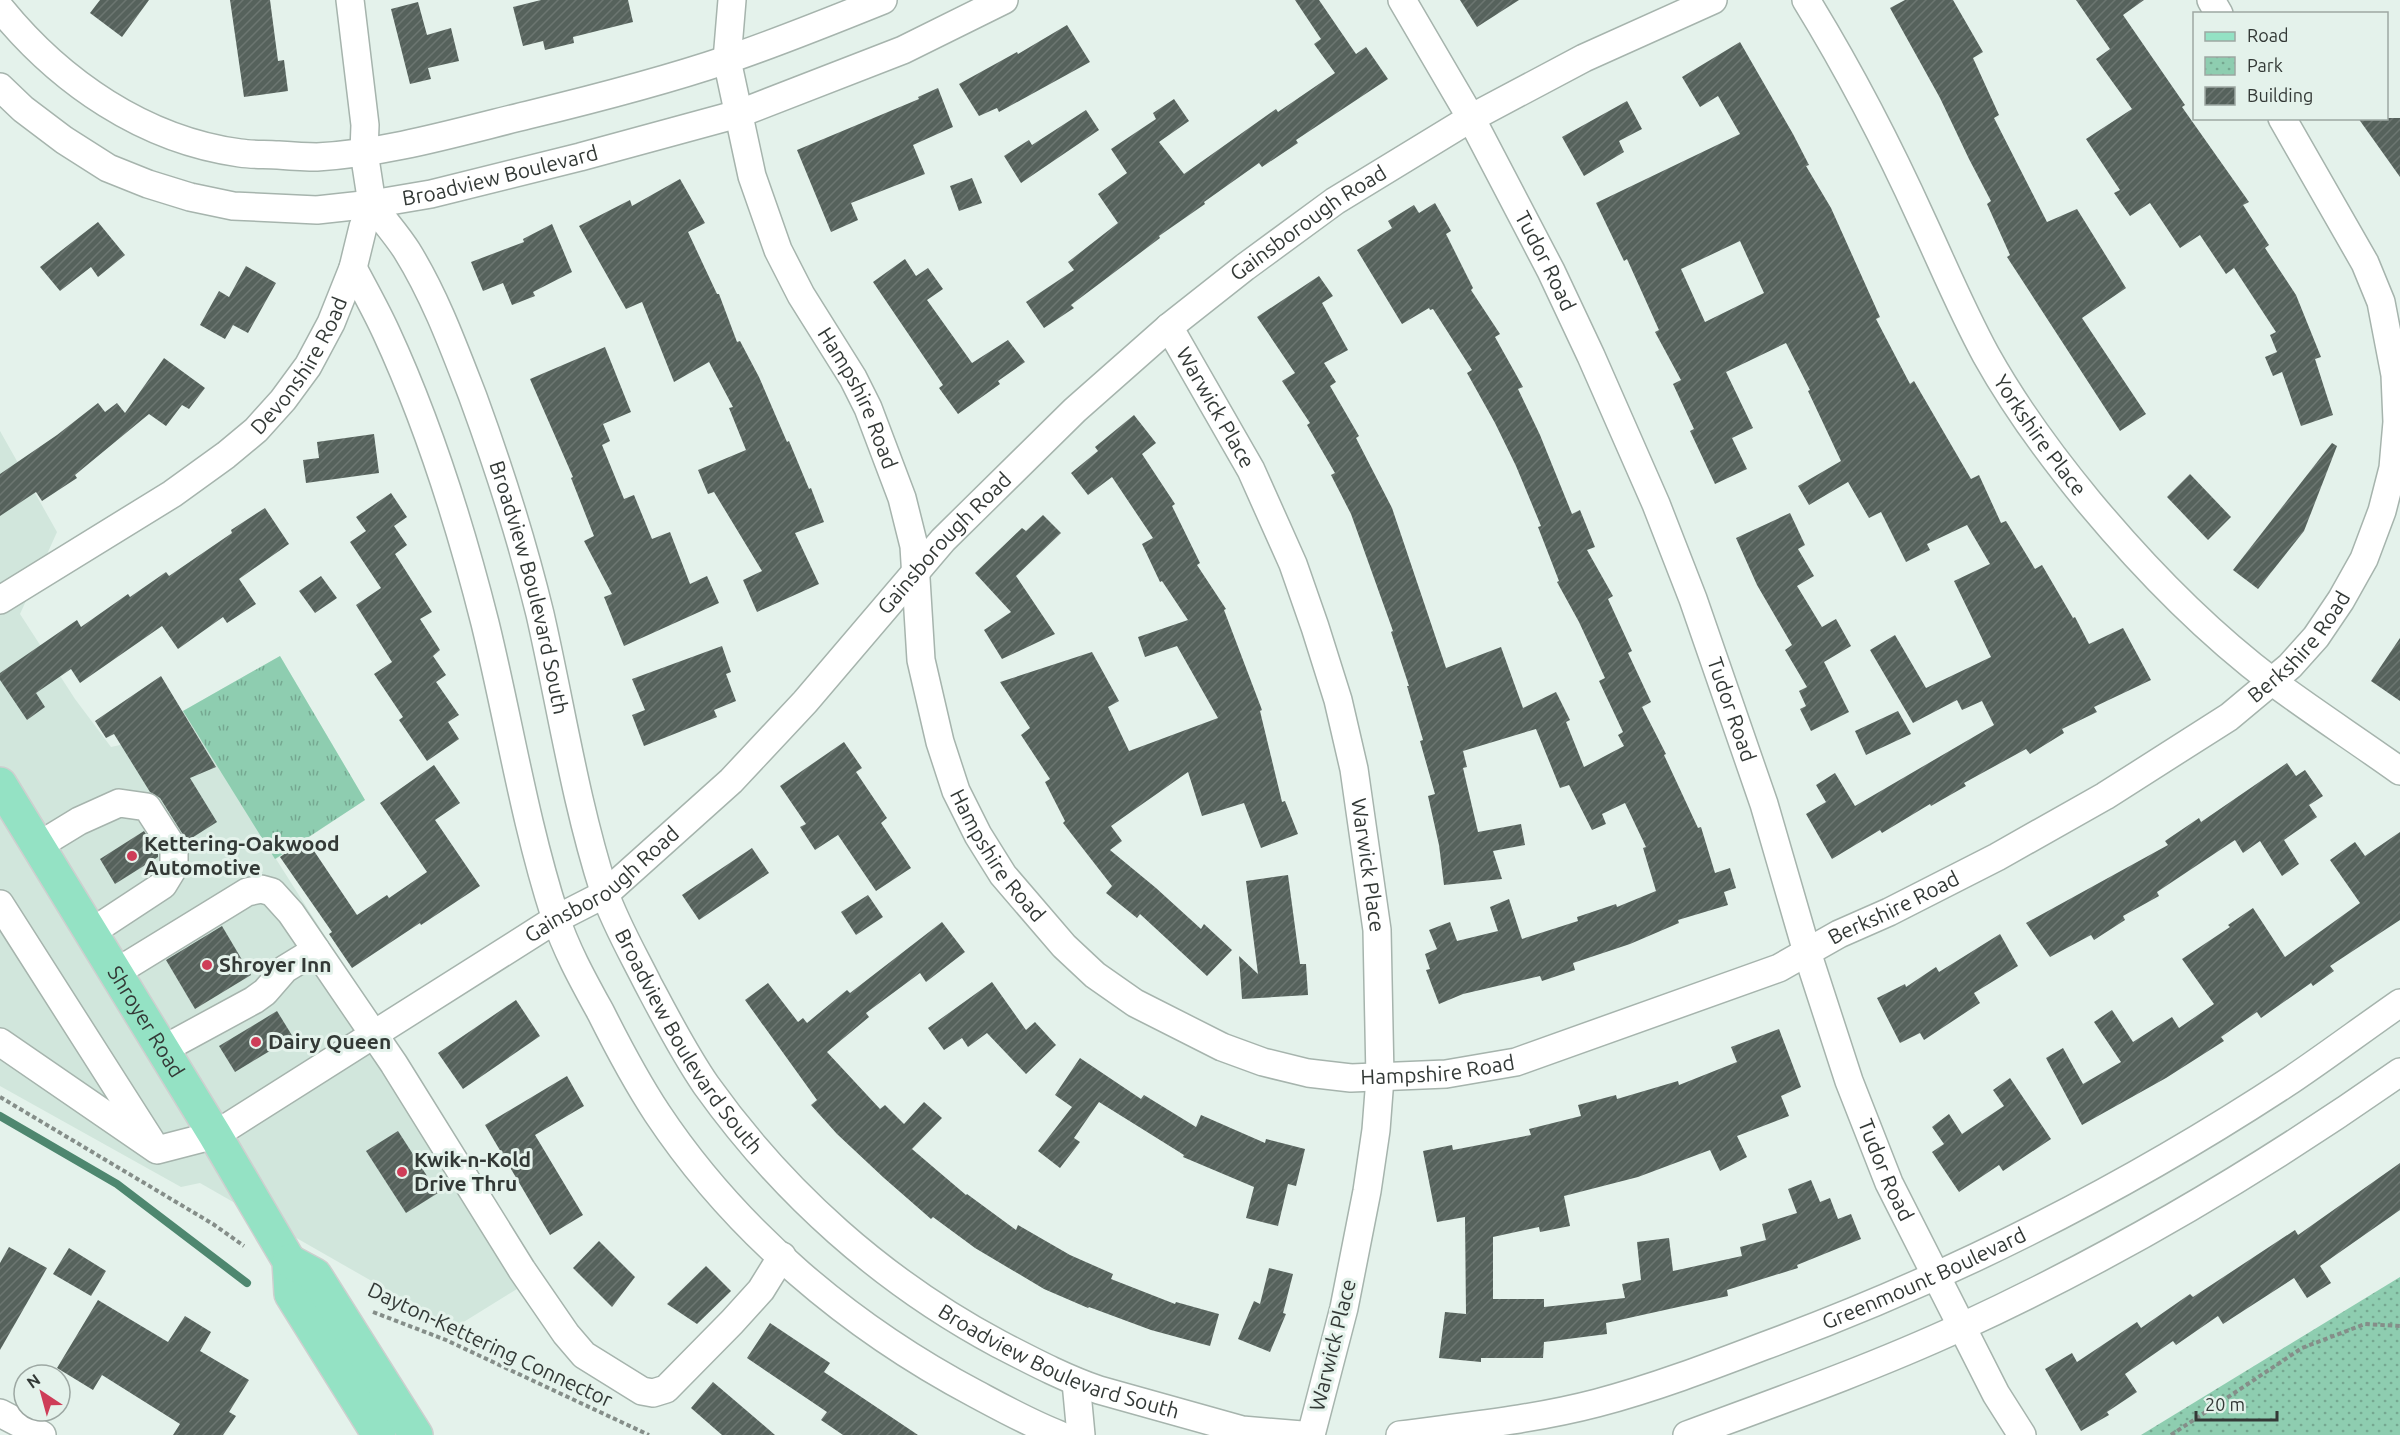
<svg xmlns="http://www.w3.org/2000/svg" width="2400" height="1435" font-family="Ubuntu,sans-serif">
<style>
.built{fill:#d1e6dc}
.grass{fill:url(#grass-tufts)}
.park{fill:url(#park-dots)}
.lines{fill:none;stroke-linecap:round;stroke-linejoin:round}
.stream{stroke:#4e876f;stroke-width:8}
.building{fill:url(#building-hatch);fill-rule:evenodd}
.minor-casing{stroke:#a6b4ad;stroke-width:30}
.major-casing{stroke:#cecfcf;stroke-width:36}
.path{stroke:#858e89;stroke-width:4;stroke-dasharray:4.5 3;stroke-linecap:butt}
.minor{stroke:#fff;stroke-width:27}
.major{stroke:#94e2c4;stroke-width:33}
.poi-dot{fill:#ce3d58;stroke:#e4f2eb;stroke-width:2}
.labels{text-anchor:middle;stroke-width:6;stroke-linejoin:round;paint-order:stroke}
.street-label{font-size:21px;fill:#333936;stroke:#e4f2eb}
.poi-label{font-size:21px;font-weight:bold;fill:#333936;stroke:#e4f2eb;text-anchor:start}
</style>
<defs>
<pattern id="grass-tufts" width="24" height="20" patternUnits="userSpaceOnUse" patternTransform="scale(1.5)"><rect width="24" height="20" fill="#8ecdb0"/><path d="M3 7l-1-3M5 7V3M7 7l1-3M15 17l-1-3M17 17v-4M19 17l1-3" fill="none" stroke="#75a790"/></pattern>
<pattern id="park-dots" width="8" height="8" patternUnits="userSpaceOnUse" patternTransform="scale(1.5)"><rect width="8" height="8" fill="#8ecdb0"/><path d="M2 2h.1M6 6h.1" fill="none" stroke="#75a790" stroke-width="1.8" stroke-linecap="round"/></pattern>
<pattern id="building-hatch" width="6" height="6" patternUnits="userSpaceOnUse" patternTransform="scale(1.5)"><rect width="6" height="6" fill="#56625c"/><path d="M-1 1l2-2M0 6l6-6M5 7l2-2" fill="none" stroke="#6c7671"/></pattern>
</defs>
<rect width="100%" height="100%" fill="#e4f2eb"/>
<polygon class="built" points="0,431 57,532 20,614 75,699 111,747 120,745 183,711 280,656 365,800 276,859 361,993 517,1289 454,1328 200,1183 181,1187 0,1086"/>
<polygon class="grass" points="280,656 365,800 275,859 183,711"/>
<polygon class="park" points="2400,1277 2400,1435 2141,1435"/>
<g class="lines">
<polyline class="stream" points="0,1116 117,1184 247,1283"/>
</g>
<g class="building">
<polygon points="100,0 149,0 122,37 90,13"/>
<polygon points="230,0 270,0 278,61 284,60 288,91 244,97"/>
<polygon points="541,0 628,0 633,22 573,37 574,43 545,50 543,41 523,46 513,7"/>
<polygon points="1295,0 1319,0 1356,54 1366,47 1388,79 1296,140 1298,143 1262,167 1259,163 1204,202 1205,204 1159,236 1160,238 1071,305 1074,308 1044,328 1026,302 1074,270 1068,262 1118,223 1098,194 1127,173 1111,149 1156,119 1153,113 1174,99 1189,121 1159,142 1184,174 1276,109 1278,112 1335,73 1314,44 1321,39"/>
<polygon points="1460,0 1519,0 1477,27"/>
<polygon points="1905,0 1953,0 1983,52 1973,58 1999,115 1994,118 2047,222 2077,209 2126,288 2082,318 2146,414 2120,431 2007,257 2010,255 1987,204 1991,201 1969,159 1940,98 1890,8"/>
<polygon points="2076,0 2144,0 2123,15 2185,105 2182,107 2249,202 2243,205 2269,245 2265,248 2296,295 2321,357 2315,359 2333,415 2301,426 2282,372 2273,376 2265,357 2277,352 2270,335 2276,332 2234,268 2226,274 2200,235 2180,248 2150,203 2130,216 2114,193 2120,190 2086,139 2132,109 2096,59 2110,49"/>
<polygon points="418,2 427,35 451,28 459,61 428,68 431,79 410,84 391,9"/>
<polygon points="1067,25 1090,62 999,112 997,108 979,116 959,84 1017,52 1018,54"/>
<path d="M1740,42L1793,134L1809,165L1806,166L1831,208L1880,317L1876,319L1910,384L1914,381L1971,479L1979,475L2001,523L2006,521L2035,569L2042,565L2073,618L2075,617L2089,644L2123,628L2151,680L2094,707L2097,712L2062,729L2064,733L2030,754L2026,749L1964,783L1966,786L1931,806L1930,804L1882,833L1880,830L1832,859L1806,814L1826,802L1816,785L1835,773L1855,806L1994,725L1982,701L1962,710L1957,700L1913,723L1870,650L1895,635L1926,688L1991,657L1954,581L1990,564L1967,525L1927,544L1930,550L1906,562L1881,512L1869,518L1848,482L1809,505L1798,486L1841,461L1808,391L1810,390L1786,343L1726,372L1753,428L1732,438L1747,469L1715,484L1690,431L1694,429L1673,384L1681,380L1655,332L1659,330L1627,259L1624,261L1596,203L1740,134L1718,96L1700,107L1682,77ZM1740,241L1764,293L1705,322L1681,269Z"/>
<polygon points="938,88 953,127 913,145 925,174 851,203 858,220 831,232 797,150 919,99 918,97"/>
<polygon points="1627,101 1642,129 1619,141 1624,152 1584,176 1562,137"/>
<polygon points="1086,110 1099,130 1021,183 1004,156 1029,140 1032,145"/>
<polygon points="2358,118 2400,118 2400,177"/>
<polygon points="972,178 982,203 959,211 950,186"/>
<polygon points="680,179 705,223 688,232 717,294 719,294 737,342 740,341 759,377 787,442 789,441 809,489 811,488 824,522 795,533 819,584 757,612 743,580 762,571 714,492 708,494 698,470 746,450 729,408 733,407 709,362 674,382 642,302 626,309 579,226 630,200 632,206"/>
<polygon points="1435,203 1451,231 1446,234 1473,288 1471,290 1500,334 1495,337 1523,387 1518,389 1540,435 1572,514 1580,510 1595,547 1587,550 1613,596 1608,599 1632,651 1628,653 1651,702 1642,707 1666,754 1664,755 1698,828 1701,827 1715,873 1730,868 1736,888 1724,892 1728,905 1678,920 1679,923 1630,944 1573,963 1575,970 1542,981 1540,976 1463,994 1439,1004 1426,970 1430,969 1425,954 1437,949 1429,930 1450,922 1457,941 1498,931 1490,907 1509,899 1522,939 1578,921 1577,917 1616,904 1617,907 1656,891 1643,848 1646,847 1625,803 1602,814 1606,824 1592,830 1569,785 1560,788 1536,729 1463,751 1467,767 1463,768 1478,832 1521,824 1525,845 1493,851 1502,879 1444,885 1439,845 1428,796 1435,794 1420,741 1423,740 1407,686 1409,686 1391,632 1393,631 1351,514 1331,475 1335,473 1307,425 1310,423 1282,381 1295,373 1257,317 1319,276 1333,296 1322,303 1348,350 1324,363 1336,382 1330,386 1359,436 1356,438 1392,508 1446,668 1501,647 1523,708 1556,692 1570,720 1566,722 1584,767 1624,746 1618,735 1623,732 1599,681 1605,678 1579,622 1557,582 1559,581 1538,527 1541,526 1516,466 1495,423 1467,373 1472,370 1433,309 1430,310 1429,308 1402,324 1357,250 1392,228 1388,221 1414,205 1419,213"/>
<polygon points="98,222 125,255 98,277 91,267 60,291 40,267"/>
<polygon points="552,224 572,272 533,292 535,296 512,305 503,283 483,291 471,262 524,242 523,239"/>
<polygon points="905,259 916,276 928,268 943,289 927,300 972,363 1008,340 1025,362 998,381 1000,384 958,414 939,388 943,385 873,282"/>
<polygon points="246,266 276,283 248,333 233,325 225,339 200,325 219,291 229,297"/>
<polygon points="605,347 631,412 603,424 610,441 602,445 624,499 634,495 652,539 670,532 690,584 707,576 719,603 624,646 604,597 612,594 584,541 594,536 571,478 573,477 530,379"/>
<polygon points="164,358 205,388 189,409 182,405 166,426 149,414 75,475 77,478 42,501 36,492 0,516 0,474 57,435 98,403 105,412 117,403 125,413"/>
<polygon points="1134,415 1156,443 1142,454 1175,504 1172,506 1200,563 1197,565 1226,609 1224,610 1262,710 1260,711 1282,802 1285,801 1298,834 1261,848 1244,803 1202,816 1188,772 1111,826 1122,841 1110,850 1156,888 1201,929 1204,924 1232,950 1207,976 1140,914 1137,918 1106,893 1112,886 1063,823 1065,821 1045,782 1050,779 1021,735 1030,728 1000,682 1092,652 1119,701 1108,707 1129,751 1218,718 1177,646 1145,657 1138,637 1188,620 1162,581 1160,582 1142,544 1153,538 1112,477 1088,495 1071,473 1098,451 1095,447"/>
<polygon points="374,434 379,473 306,483 303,460 319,458 317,442"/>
<polygon points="2332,443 2337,446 2304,531 2258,589 2233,570"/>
<polygon points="2190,474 2231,517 2208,540 2167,497"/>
<polygon points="391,493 407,517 394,526 407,545 395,554 432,612 420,619 440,650 433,656 446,675 436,682 459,715 448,722 459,739 427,761 399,720 403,717 374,674 392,662 356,605 381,588 350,542 366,531 356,517"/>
<polygon points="265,508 289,544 239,579 256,604 227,623 223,617 178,649 162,626 80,683 71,669 36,693 45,707 27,720 0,680 0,673 77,620 81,627 128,594 130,597 166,572 169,576 232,533 231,530"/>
<polygon points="1790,513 1805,545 1798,549 1814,576 1797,586 1822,627 1836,619 1851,646 1824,662 1849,712 1811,731 1800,709 1806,706 1799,691 1807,687 1785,650 1792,645 1757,585 1736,538"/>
<polygon points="1043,515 1061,533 1016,576 1055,634 1002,659 984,630 1011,612 975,573 1022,528 1026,531"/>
<polygon points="321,576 337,598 315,613 299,591"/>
<polygon points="2400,638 2400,701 2371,681"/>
<polygon points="722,646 731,672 726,674 736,701 714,710 717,717 644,746 632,715 645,710 632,679"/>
<polygon points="161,676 216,767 190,778 217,822 187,841 160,798 150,792 114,734 106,738 95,721"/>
<polygon points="1898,711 1911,734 1866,755 1855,731"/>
<polygon points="844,742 862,768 856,772 887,818 881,823 911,868 876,891 838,835 815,850 800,827 806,824 780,786"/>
<polygon points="2287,763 2296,776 2305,770 2323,796 2309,805 2317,817 2284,840 2299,864 2282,876 2260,841 2243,853 2235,840 2157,892 2159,896 2123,916 2125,920 2094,940 2091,935 2050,957 2026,923 2168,845 2165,841 2199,818 2201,822"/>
<polygon points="434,765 460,803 435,820 480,886 421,925 420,923 352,968 329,934 332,932 280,857 306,839 357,915 387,895 389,898 427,872 380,803"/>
<polygon points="144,831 158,854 158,857 115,884 100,859"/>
<polygon points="2400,832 2400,920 2330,966 2334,971 2313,986 2311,983 2261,1018 2257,1012 2221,1037 2224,1041 2166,1078 2082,1125 2046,1058 2063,1048 2083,1084 2121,1062 2094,1022 2112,1010 2133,1042 2172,1017 2179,1028 2214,1004 2182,959 2230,927 2228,925 2253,908 2285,957 2360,903 2330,860 2355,842 2365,856"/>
<polygon points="752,848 769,873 699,920 682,895"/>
<polygon points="1288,875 1300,964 1306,964 1308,995 1242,999 1239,956 1258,974 1246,881"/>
<polygon points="868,895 883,917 856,935 841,912"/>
<polygon points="942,922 965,952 926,982 920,973 866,1013 869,1017 827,1052 880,1109 885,1105 904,1124 924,1102 942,1118 912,1149 966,1195 967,1194 1016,1230 1018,1225 1070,1255 1113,1274 1111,1279 1175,1304 1176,1302 1219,1314 1210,1346 1151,1330 1089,1307 1088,1308 1044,1289 975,1248 933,1217 931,1219 884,1178 837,1134 811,1105 817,1100 745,1000 768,983 798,1022 803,1018 807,1023 847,990 850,993"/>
<polygon points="222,926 251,975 195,1009 166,960"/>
<polygon points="2000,934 2018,966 1974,993 1980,1003 1924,1040 1920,1033 1900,1043 1877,998 1905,984 1906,987 1936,967 1939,972"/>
<polygon points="992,982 1026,1030 1035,1022 1056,1045 1026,1074 987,1033 968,1047 962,1038 944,1050 928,1028"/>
<polygon points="516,1000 540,1036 463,1089 438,1053"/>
<polygon points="277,1011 293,1037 235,1072 219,1046"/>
<polygon points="1779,1029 1801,1087 1781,1096 1789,1116 1737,1136 1747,1157 1720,1171 1710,1150 1638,1177 1564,1196 1570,1226 1540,1232 1539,1227 1493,1237 1493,1299 1544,1299 1544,1307 1625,1298 1622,1284 1641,1280 1637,1242 1669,1238 1673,1271 1742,1256 1740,1247 1766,1240 1762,1224 1797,1213 1788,1189 1811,1180 1820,1202 1830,1198 1838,1219 1851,1214 1861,1239 1797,1265 1798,1268 1727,1290 1728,1296 1606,1323 1607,1334 1544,1342 1543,1358 1481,1358 1481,1362 1439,1358 1445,1312 1466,1314 1465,1217 1437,1222 1423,1151 1452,1145 1453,1150 1531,1135 1529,1129 1581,1116 1578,1105 1616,1095 1617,1099 1678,1081 1679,1085 1737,1062 1731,1047"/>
<polygon points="1080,1058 1141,1099 1144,1095 1196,1127 1201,1115 1265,1143 1266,1139 1305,1149 1296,1186 1288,1184 1278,1226 1246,1218 1254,1187 1183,1157 1184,1155 1099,1102 1074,1138 1080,1142 1060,1168 1038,1151 1072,1107 1055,1095"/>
<polygon points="567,1076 584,1106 535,1135 583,1215 550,1235 485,1125"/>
<polygon points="2010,1078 2051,1139 2003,1171 1999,1165 1959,1192 1932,1152 1944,1144 1932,1127 1949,1114 1962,1134 2004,1106 1993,1090"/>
<polygon points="398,1131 438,1193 406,1213 366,1151"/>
<polygon points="2400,1163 2400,1210 2320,1266 2331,1283 2307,1298 2294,1278 2223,1324 2218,1316 2176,1345 2173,1341 2125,1374 2137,1392 2107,1412 2109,1415 2081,1431 2045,1369 2072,1353 2077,1362 2137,1322 2141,1328 2190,1294 2193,1297 2295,1230 2298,1235"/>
<polygon points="599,1241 635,1277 612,1307 573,1268"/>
<polygon points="9,1247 47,1268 0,1350 0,1263"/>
<polygon points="69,1248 106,1271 91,1296 53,1274"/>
<polygon points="706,1266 731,1291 697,1324 667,1304"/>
<polygon points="1269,1268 1293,1274 1283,1313 1286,1314 1270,1352 1238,1339 1254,1301 1260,1304"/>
<polygon points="98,1300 168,1342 185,1316 211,1332 200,1351 249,1380 229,1412 236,1416 223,1435 173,1435 180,1424 102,1375 93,1390 57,1368"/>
<polygon points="770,1323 830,1363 824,1372 918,1435 843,1435 821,1420 827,1412 747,1358"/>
<polygon points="713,1382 733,1399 775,1435 722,1435 691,1408"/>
</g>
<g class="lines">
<defs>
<g id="minor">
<path id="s1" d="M732,0L727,60L752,176L778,250L801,295L853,378L868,408L902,498L914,546L921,660L940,742L956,791L978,835L1003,875L1064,946L1095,975L1135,1003L1222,1047L1263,1062L1308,1073L1351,1078L1446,1074L1516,1062L1779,968L1839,934L1889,912L1997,857L2105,796L2229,717L2290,666L2316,637L2341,600L2364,559L2382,511L2393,468L2397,422L2395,375L2381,302L2365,263L2282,118"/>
<path id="s2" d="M1402,0L1471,118L1551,271L1591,356L1656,504L1693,599L1764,804L1807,952L1849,1081L1889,1183L1996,1394L2022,1435"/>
<path id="s3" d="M1806,0C1849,70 1888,145 1922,220C1943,265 1962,311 1986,355C2015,407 2051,456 2089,502C2144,568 2204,630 2273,682C2315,713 2358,741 2400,771"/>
<polyline points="2211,0 2219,14"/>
<path d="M0,8C60,82 144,140 240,153C253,155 266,154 278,155C291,156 304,157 317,157C388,153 458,132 528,115C594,99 661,82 726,60C779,42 831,21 883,0"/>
<path id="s4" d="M0,87L23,109L64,140L108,168L148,184L190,197L233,206L317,210L372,204L431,194L580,157L738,114L903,50L1004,0"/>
<path id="s5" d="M372,204C383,220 397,235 407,251C435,296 454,348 473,397C499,468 522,540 540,614C561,706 575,801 604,891C615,923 633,954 648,984C666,1018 684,1053 706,1085C783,1193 883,1282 999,1344C1032,1361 1064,1378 1099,1390L1242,1430L1302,1435"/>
<path d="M353,268C364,289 376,310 386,332C429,425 460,524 485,623C509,721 524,820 555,916C566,950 584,982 601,1013C618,1047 636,1081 657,1113C736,1232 851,1328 976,1394C1004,1409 1031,1424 1060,1435"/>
<path id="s6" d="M1169,327L1251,470L1293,564L1315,627L1338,700L1354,769L1377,930L1380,1078L1376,1130L1367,1191L1344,1308L1311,1435"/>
<path id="s7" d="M0,600L172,494L226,455L256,430L283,400L308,366L331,323L353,268L363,227L372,204L364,152L365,125L350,0"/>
<polyline points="38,846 79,821 119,803 147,807 174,849 174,867 163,885 90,933"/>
<polyline points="0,904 151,1141"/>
<polyline points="115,973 247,892 261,889 272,892 291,913 394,1064 522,1270 566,1334 584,1355 642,1391 653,1393 666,1389 732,1322 761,1290 782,1256"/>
<path id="s8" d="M0,1042L157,1150L215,1135L556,919L605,894L731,781L805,702L943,540L1075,410L1169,327L1245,267L1335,201L1471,118L1584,58L1713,0"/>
<polyline points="162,1050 254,1000 265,992 285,969 316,950"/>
<polyline points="1076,1382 1081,1435"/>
<polyline points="0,1413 42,1435"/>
<path id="s9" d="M1400,1435C1466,1426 1532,1420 1597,1403C1654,1388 1709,1367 1764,1346C1949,1278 2127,1188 2291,1080C2328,1055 2364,1028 2400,1003"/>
<path d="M1687,1435C1779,1401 1872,1368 1961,1327C2115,1256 2262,1169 2400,1072"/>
</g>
<g id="major">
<path id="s10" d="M0,784L215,1135L289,1261L291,1294L379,1435"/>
<polyline points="289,1261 315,1275 416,1435"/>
</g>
</defs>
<use href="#minor" class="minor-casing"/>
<use href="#major" class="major-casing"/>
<g class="path">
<polyline points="0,1097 213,1224 244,1246"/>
<polyline points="373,1312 446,1340 649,1435"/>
<polyline points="2171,1435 2302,1348 2365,1324 2400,1326"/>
</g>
<use href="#minor" class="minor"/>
<use href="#major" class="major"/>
</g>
<g class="poi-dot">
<circle cx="132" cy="856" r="6"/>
<circle cx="207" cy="965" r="6"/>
<circle cx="256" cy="1042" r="6"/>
<circle cx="402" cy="1172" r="6"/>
</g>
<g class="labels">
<g class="street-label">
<text dy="7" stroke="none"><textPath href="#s4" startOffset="537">Broadview Boulevard</textPath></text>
<text dy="7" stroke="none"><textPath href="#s8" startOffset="1684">Gainsborough Road</textPath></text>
<text dy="7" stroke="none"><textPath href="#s2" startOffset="298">Tudor Road</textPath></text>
<text dy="7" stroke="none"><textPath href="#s7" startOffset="386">Devonshire Road</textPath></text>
<text dy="7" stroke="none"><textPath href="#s1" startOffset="426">Hampshire Road</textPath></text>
<text dy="7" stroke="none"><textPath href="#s6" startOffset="93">Warwick Place</textPath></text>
<text dy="7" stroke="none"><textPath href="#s3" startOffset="495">Yorkshire Place</textPath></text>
<text dy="7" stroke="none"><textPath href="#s8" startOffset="1198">Gainsborough Road</textPath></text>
<text dy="7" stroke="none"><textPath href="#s5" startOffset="418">Broadview Boulevard South</textPath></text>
<text dy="7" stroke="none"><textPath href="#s1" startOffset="2408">Berkshire Road</textPath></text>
<text dy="7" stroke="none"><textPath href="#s2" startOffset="784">Tudor Road</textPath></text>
<text dy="7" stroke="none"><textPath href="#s1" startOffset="912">Hampshire Road</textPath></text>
<text dy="7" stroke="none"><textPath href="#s6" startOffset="579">Warwick Place</textPath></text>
<text dy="7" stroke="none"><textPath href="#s8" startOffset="712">Gainsborough Road</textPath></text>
<text dy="7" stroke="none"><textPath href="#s1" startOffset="1922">Berkshire Road</textPath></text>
<text dy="7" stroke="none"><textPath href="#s10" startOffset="279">Shroyer Road</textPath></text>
<text dy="7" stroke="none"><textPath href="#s5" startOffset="904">Broadview Boulevard South</textPath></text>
<text dy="7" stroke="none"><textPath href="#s1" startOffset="1434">Hampshire Road</textPath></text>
<text dy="7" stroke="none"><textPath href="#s2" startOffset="1270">Tudor Road</textPath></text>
<text dy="7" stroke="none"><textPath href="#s9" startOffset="550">Greenmount Boulevard</textPath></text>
<text transform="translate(490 1345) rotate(25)" y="7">Dayton-Kettering Connector</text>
<text transform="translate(1333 1345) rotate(-76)" y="7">Warwick Place</text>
<text dy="7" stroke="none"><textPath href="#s5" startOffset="1407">Broadview Boulevard South</textPath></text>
</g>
<g class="poi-label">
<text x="144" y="851">Kettering-Oakwood<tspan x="144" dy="24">Automotive</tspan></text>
<text x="219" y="972">Shroyer Inn</text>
<text x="268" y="1049">Dairy Queen</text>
<text x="414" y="1167">Kwik-n-Kold<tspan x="414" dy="24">Drive Thru</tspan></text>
</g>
</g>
<rect x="2193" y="12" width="195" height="108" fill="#e4f2eb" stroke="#9da8a3" stroke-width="1.5"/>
<rect x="2205" y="32" width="30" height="9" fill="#94e2c4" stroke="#9da8a3" stroke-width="1.5"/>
<text x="2247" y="42" font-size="18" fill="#333936">Road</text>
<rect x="2205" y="57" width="30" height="18" fill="url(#park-dots)" stroke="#9da8a3" stroke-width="1.5"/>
<text x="2247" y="72" font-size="18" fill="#333936">Park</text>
<rect x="2205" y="87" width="30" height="18" fill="url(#building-hatch)" stroke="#9da8a3" stroke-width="1.5"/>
<text x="2247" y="102" font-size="18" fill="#333936">Building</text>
<g transform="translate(42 1393) rotate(324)"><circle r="28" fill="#e4f2eb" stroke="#9da8a3" stroke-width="1.5"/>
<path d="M0-4.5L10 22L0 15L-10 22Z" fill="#ce3d58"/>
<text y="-9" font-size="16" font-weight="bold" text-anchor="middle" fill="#333936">N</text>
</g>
<path d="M2196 1411v9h81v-9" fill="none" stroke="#333936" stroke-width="3"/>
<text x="2205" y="1411" font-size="18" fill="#333936" stroke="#e4f2eb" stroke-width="4.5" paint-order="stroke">20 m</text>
</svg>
